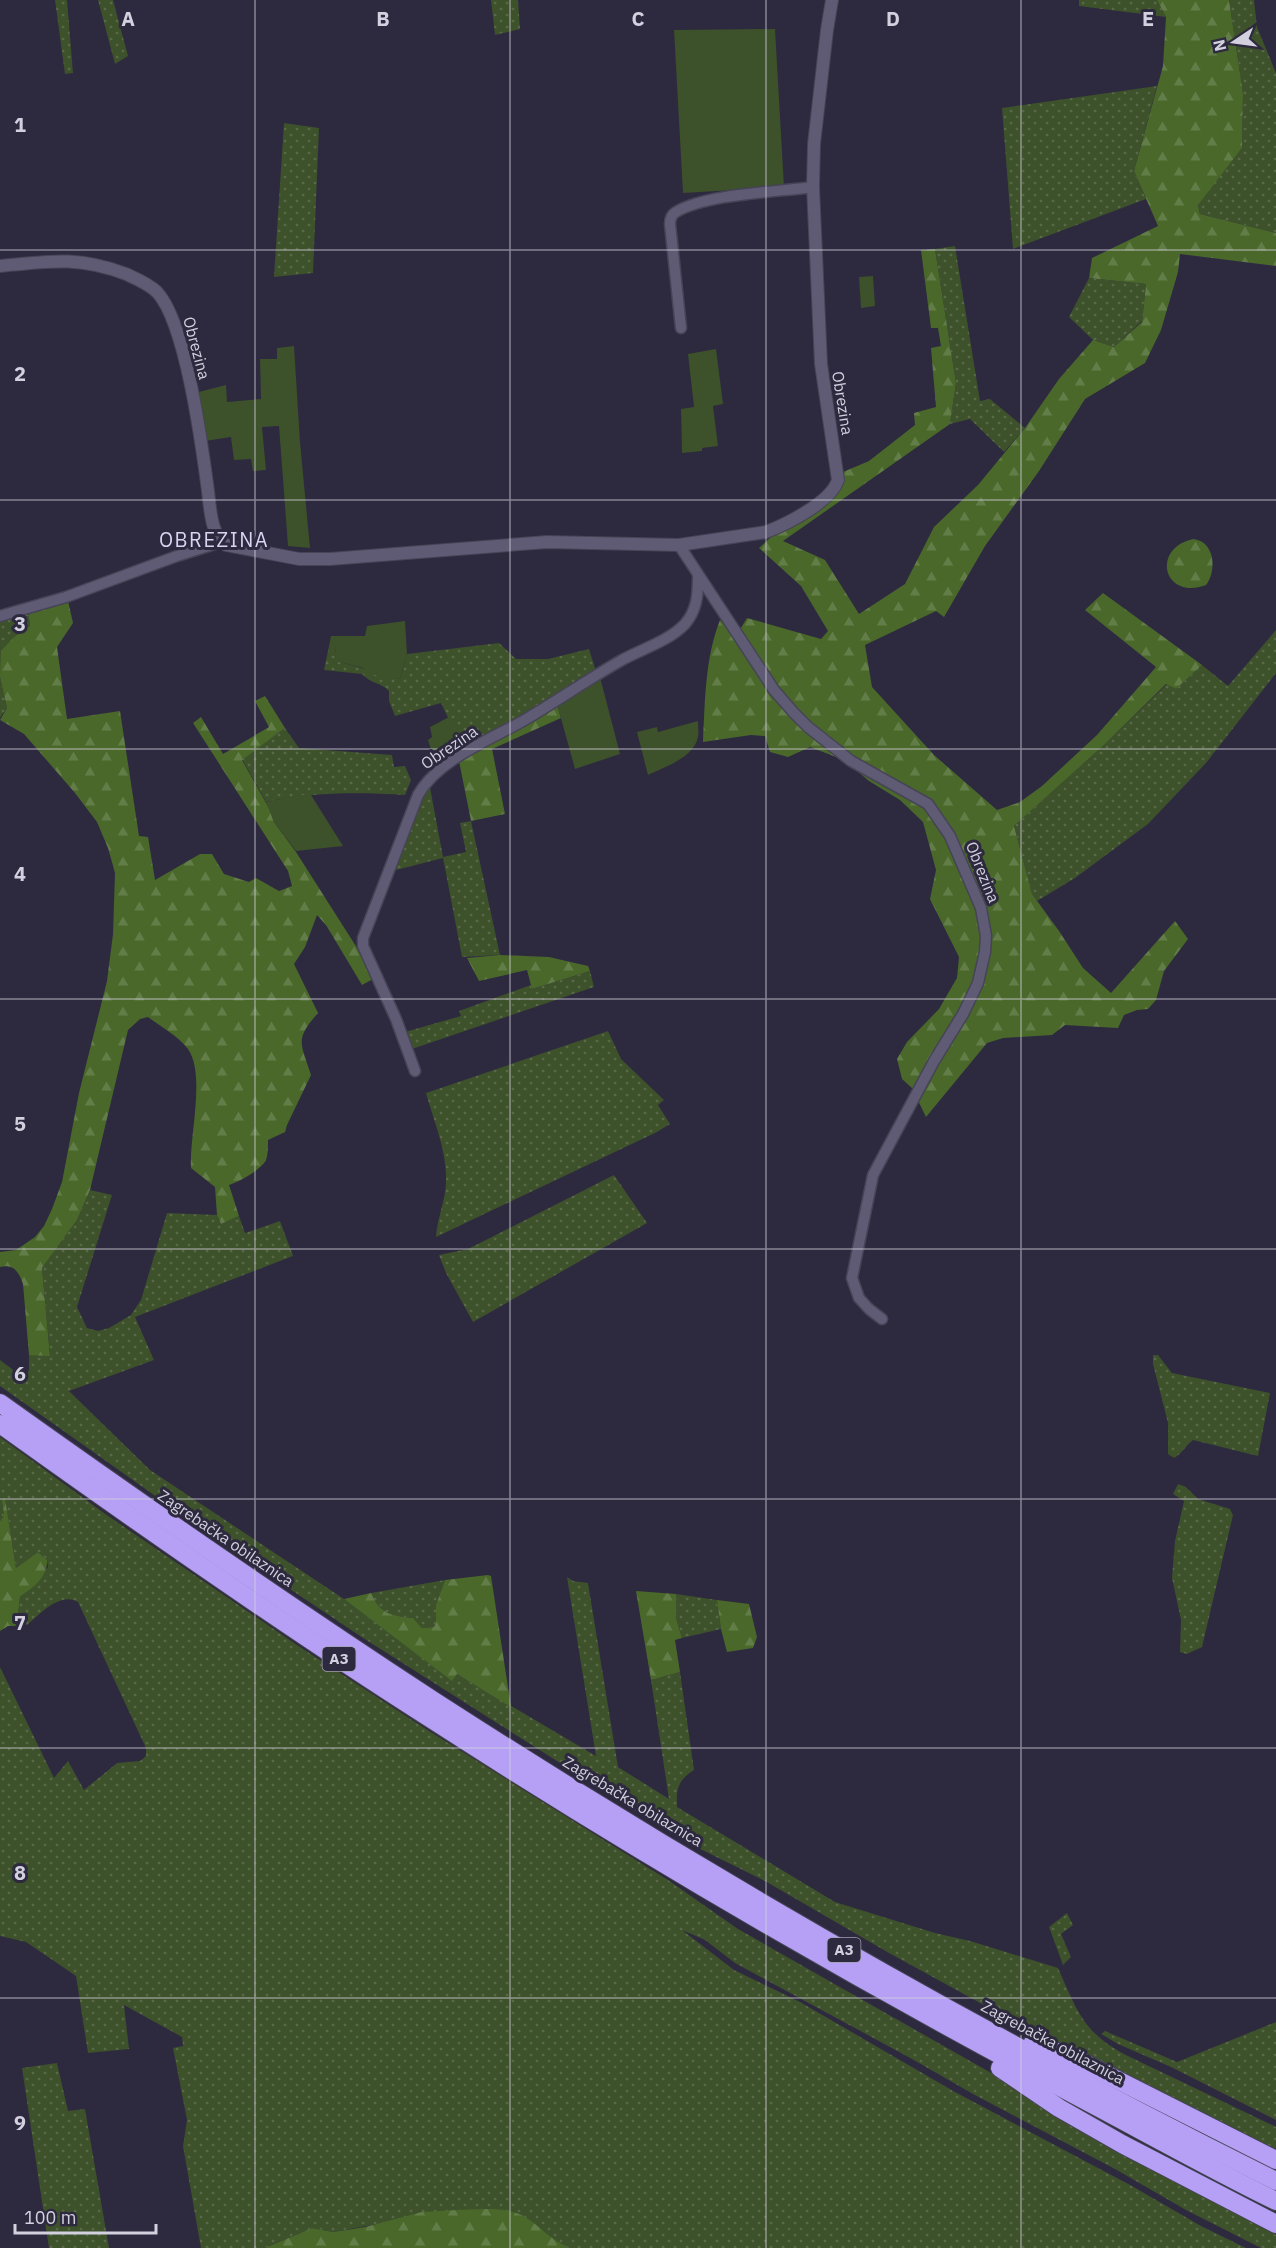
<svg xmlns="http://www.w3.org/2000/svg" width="1276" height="2248" font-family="'IBM Plex Sans',sans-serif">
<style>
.grass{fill:url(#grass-dots)}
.forest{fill:url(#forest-firs)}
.garden{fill:#3d512a}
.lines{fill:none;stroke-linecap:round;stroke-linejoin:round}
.minor-casing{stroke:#464456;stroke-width:13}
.tertiary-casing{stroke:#464456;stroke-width:14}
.motorway-casing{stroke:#464456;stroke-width:20}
.minor{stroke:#5f5b74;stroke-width:10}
.tertiary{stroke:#5f5b74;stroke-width:12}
.motorway{stroke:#b5a0f5;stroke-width:18}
.grid{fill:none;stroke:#d3d1df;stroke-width:1.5;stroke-opacity:0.55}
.labels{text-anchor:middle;stroke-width:6;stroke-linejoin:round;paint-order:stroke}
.shield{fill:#2d293f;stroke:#a19faf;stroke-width:1.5}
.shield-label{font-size:15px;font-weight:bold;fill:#d3d1df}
.street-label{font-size:16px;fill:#d3d1df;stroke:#2d293f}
.quarter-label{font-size:20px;letter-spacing:1.5px;fill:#d8d4f1;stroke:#2d293f}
.grid-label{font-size:20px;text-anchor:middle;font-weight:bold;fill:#d3d1df;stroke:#2d293f;stroke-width:6;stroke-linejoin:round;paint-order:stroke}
</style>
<defs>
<pattern id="grass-dots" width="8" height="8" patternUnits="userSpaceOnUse" patternTransform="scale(1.5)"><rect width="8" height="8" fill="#3d512a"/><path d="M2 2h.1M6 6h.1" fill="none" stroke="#586948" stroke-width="1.8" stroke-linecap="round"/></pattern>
<pattern id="forest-firs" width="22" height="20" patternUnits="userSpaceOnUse" patternTransform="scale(1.5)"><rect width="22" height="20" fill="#49682a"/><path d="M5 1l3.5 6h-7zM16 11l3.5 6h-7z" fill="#627d48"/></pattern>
</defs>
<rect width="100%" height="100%" fill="#2d293f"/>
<g class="grass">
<polygon points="55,0 67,0 73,73 65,74"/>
<polygon points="98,0 113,0 128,56 115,64"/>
<polygon points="491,0 518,0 520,29 495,35"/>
<polygon points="1079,0 1157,0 1166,17 1079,6"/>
<polygon points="1229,0 1254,0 1257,27 1276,73 1276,233 1200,214 1198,204 1242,148 1243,93"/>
<polygon points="1157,86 1134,171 1146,199 1013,249 1002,108"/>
<polygon points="284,123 319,128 313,273 274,277"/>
<polygon points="955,246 980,401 990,399 1025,428 1004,452 970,419 950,424 956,383 935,249"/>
<polygon points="1089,278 1146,284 1142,321 1114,347 1093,340 1069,317"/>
<polygon points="28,611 30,626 14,637 0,677 7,708 0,718 0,620"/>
<polygon points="1276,630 1276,673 1206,763 1148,824 1075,878 1037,901 1032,894 1014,826 1104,745 1167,684 1176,689 1202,665 1228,686"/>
<path d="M499,643L516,659H548L589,649L596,671L463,749L441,703L395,716L389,701V691C380,682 371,684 362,674L324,670L329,646L335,645L337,661L400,679L407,654Z"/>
<path d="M285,728L299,748L392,755L394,767L405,766L411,780L405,795C358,792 312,792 266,802L242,759Z"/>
<polygon points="429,782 443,857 466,852 460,823 471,821 500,955 462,957 443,858 396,870 395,863 420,797"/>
<polygon points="590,971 594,987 412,1049 405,1032 461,1016 459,1011 531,985 532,989"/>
<path d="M608,1031L621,1059L664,1100L658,1105L670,1124L657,1132L436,1237C437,1218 446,1200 446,1181C447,1151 434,1122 426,1093Z"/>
<polygon points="614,1175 647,1223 473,1322 446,1273 439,1255 468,1249"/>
<path d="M90,1190L112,1195L77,1307L87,1328L98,1331L109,1328L131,1315L141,1300L167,1213L217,1215L221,1224L239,1216L245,1233L280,1221L293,1256L135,1317L154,1360L69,1391L150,1470L344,1599L452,1680L457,1674L596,1756L567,1577L573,1581L588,1583L618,1767L669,1799L651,1680L680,1672L694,1770C678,1780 676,1789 677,1807L835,1902L935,1933L970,1941L1058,1968C1078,2013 1084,2034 1130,2057L1276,2127V2149L1229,2129L1022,2026L889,1953L765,1881L680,1839L360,1636L233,1551L0,1386V1360L25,1379L29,1370V1355H50L42,1268L77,1220Z"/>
<path d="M1153,1355H1158L1172,1373L1270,1393L1258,1456L1193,1440C1186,1445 1182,1454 1174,1458L1168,1454V1423L1153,1364Z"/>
<path d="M0,1437L104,1513L297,1645L429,1731L668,1880L738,1929L1276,2235V2248H1261L1186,2210L1115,2169L973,2094L912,2059L735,1963L705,1940L682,1930L734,1970L800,2002L955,2092L1132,2186L1201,2226L1246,2248H571L558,2244L519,2214L497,2210H456L333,2232L312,2228L265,2248H201L183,2146L187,2120L173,2048L183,2046L182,2037L124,2005L129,2049L88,2053L76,1976L26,1942L0,1936V1667L54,1778L68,1761L84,1790L117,1763L140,1761L146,1756V1748L78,1602C60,1591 39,1615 27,1625L15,1626L18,1615L20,1597L28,1591L48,1567L47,1560L38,1552L16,1568L5,1499L2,1500L4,1516L0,1521Z"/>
<polygon points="1178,1484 1186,1487 1198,1499 1230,1509 1233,1515 1202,1647 1187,1654 1180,1652 1181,1620 1172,1578 1175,1541 1184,1501 1173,1494"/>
<path d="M445,1580L436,1605V1621L434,1627L422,1628L413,1618C390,1615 381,1616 371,1593Z"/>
<polygon points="676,1594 717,1600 721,1629 682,1638 676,1618"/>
<polygon points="1067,1913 1073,1925 1061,1934 1071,1957 1063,1965 1049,1927"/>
<polygon points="1276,2022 1276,2120 1171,2067 1118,2044 1101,2034 1105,2031 1177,2062"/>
<polygon points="57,2063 68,2111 85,2109 109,2248 49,2248 22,2068"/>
</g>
<g class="forest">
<path d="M1157,0H1229L1243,93L1242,148L1198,205L1200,214L1276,233V266L1180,254L1178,272L1161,330L1145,363L1085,399L1039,471L985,546L944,617L936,611L865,645L872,687L934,755L997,810L1020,802L1042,786L1097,735L1156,667L1085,610L1103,593L1202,665L1176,689L1166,684L1104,745L1014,826L1032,894L1059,931L1083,968L1111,993L1175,921L1188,939L1164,971L1156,1000L1148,1009L1137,1010L1124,1015L1118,1028L1065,1025L1052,1035L1003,1038L987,1043L926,1117L912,1088L902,1079L897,1059L907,1042L939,1009L957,978L959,957L930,899L936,870L923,822L900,800L869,781L844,760L810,747L788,757L770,752L765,736L751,735L703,742C705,702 705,658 720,620L736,636L747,618L821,639L828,631L801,586L759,548L770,538L836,495L843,484V472L869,461L915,425L914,413L936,407L931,348L941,346L938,328H931L921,250L935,249L956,383L950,424L783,541L825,560L859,614L905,584L934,527L978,485L1025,428L1059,379L1093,340L1114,347L1142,322L1146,284L1089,278L1092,258L1158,226L1134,171L1163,66L1166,17Z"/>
<path d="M1193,539C1215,541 1217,571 1206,585C1164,601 1150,549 1193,539Z"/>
<path d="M68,601L73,623L57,647L67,719L120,711L139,836L148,837L155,880L200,854H212L224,874L249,882L256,878L279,891L292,886L288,871L193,723L201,717L223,754L269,727L255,701L265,696L285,728L242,760L270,810L274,822L296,852L359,951L373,979L362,985L326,925L317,915L305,947L294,964L318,1013C294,1040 301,1043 311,1075L287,1125L285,1132L268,1140C268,1146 268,1155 266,1160C262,1169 239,1182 229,1185L239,1216L221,1224L217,1215L215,1187L191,1168C189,1137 206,1075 188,1049C178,1036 160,1026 148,1017L140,1019L128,1030L90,1190L77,1220L42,1268L50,1356L29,1355L23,1284C19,1272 14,1264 0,1267V1252L16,1250L35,1237L44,1226L52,1209L62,1182L79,1093L107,981L113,934L115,873L108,848L97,822L75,793L24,734L0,720L7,708L0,677L1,651L14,637L30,626L28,611Z"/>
<polygon points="557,704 561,718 492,749 505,814 471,821 459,761"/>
<polygon points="500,955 549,957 588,966 590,971 532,989 527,970 479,981 467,958"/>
<path d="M5,1498L16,1568L38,1552L47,1560C48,1577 33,1588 20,1597L18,1615L15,1626H8L0,1631V1521L4,1516L2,1500Z"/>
<path d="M488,1575L491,1576L511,1707L457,1674L452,1681L344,1599L371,1593C381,1615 390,1615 413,1618L422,1628L434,1627L436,1621V1605L445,1580Z"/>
<polygon points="636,1591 676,1594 676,1618 682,1638 675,1640 680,1672 651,1680"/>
<polygon points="717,1600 749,1604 757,1637 753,1648 727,1652 721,1629"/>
<path d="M456,2210C475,2210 501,2206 519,2214C538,2222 548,2240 571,2248H265L312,2228L333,2232L365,2227L422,2212Z"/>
</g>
<g class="garden">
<polygon points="775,29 784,187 683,193 674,30"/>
<polygon points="873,276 875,306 861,308 859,277"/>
<polygon points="294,346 300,442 310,548 288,546 279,426 262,427 266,470 253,471 251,459 234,460 231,437 205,441 195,393 226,385 227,402 261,399 260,359 277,359 277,348"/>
<polygon points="716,349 723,404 713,406 718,446 702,448 702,451 682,453 681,409 694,407 688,354"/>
<polygon points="405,621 407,654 400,679 369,674 363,668 336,661 335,646 329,646 331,636 365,636 367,626"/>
<polygon points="600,677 620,754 575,769 557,704"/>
<polygon points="449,717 463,749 436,766 428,740 432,737 430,727"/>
<path d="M698,721C698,726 699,732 698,737C694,758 664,767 648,775L637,732L657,727L658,732Z"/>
<polygon points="301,795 311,795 343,846 296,851 274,822 266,802"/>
</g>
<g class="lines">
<defs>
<g id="minor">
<path d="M681,328L670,224C670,219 671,215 676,212C705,194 777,192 813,187"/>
<polyline points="679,545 774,690 794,713 808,727 851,761 928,804 950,836 981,908 986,936 985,952 978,983 963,1014 934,1061 873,1175 852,1278 859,1298 869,1309 882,1319"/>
<polyline points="0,616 66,597 177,556 221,542"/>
<path d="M415,1071L396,1019L363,946V938L418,795C439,758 493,739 528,718C560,699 590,678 622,660C642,649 669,641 685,624C697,610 698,595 698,577"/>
</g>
<path id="tertiary" d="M0,266C49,261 79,256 126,274C137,279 149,284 157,292C186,323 202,446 208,491C210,507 211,536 226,545L299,559H330L547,542L679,545L766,532C787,524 831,502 838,480L821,364L813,187L814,144L827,30L832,0"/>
<g id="motorway">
<path d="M0,1403C143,1505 287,1605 434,1701C705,1876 987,2037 1276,2181"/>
<path d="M0,1424C141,1525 282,1624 428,1717C643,1856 864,1984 1090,2103C1152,2136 1213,2170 1276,2201"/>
<polyline points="1032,2044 1070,2056 1276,2160"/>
<polyline points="1000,2068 1059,2108 1122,2144 1276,2224"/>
</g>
</defs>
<use href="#minor" class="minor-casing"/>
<use href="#tertiary" class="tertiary-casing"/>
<use href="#motorway" class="motorway-casing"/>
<use href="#minor" class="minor"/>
<use href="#tertiary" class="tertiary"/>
<use href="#motorway" class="motorway"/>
</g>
<path class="grid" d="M255,0V2248M510,0V2248M766,0V2248M1021,0V2248M0,250H1276M0,500H1276M0,749H1276M0,999H1276M0,1249H1276M0,1499H1276M0,1748H1276M0,1998H1276"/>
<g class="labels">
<g class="shield">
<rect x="322.5" y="1647" width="33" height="24" rx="4.5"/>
<rect x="827.5" y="1938" width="33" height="24" rx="4.5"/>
</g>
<g class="shield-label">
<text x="339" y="1664">A3</text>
<text x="844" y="1955">A3</text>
</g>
<g class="street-label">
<text transform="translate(197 348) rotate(75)" y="6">Obrezina</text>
<text transform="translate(843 403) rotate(81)" y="6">Obrezina</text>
<text transform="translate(449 747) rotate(-34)" y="6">Obrezina</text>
<text transform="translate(983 872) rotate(68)" y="6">Obrezina</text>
<text transform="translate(226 1538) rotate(34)" y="6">Zagrebačka obilaznica</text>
<text transform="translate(633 1801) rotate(31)" y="6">Zagrebačka obilaznica</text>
<text transform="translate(1053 2042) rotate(28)" y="6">Zagrebačka obilaznica</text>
</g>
<g class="quarter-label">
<text x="214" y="547">OBREZINA</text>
</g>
</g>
<g class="grid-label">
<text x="128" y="26">A</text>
<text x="383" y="26">B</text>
<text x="638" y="26">C</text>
<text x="893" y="26">D</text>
<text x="1148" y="26">E</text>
<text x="20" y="132">1</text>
<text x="20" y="381">2</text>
<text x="20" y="631">3</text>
<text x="20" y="881">4</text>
<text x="20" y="1131">5</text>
<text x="20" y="1381">6</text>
<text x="20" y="1630">7</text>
<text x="20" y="1880">8</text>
<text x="20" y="2130">9</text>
</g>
<g transform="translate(1234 42) rotate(257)" stroke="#2d293f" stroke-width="4.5" paint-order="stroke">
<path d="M0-4.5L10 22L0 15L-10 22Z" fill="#d3d1df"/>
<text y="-9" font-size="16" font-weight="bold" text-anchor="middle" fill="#d3d1df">N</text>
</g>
<path d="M15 2224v9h141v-9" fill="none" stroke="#d3d1df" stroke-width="3"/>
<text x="24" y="2224" font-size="18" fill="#d3d1df" stroke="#2d293f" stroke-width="4.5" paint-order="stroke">100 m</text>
</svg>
